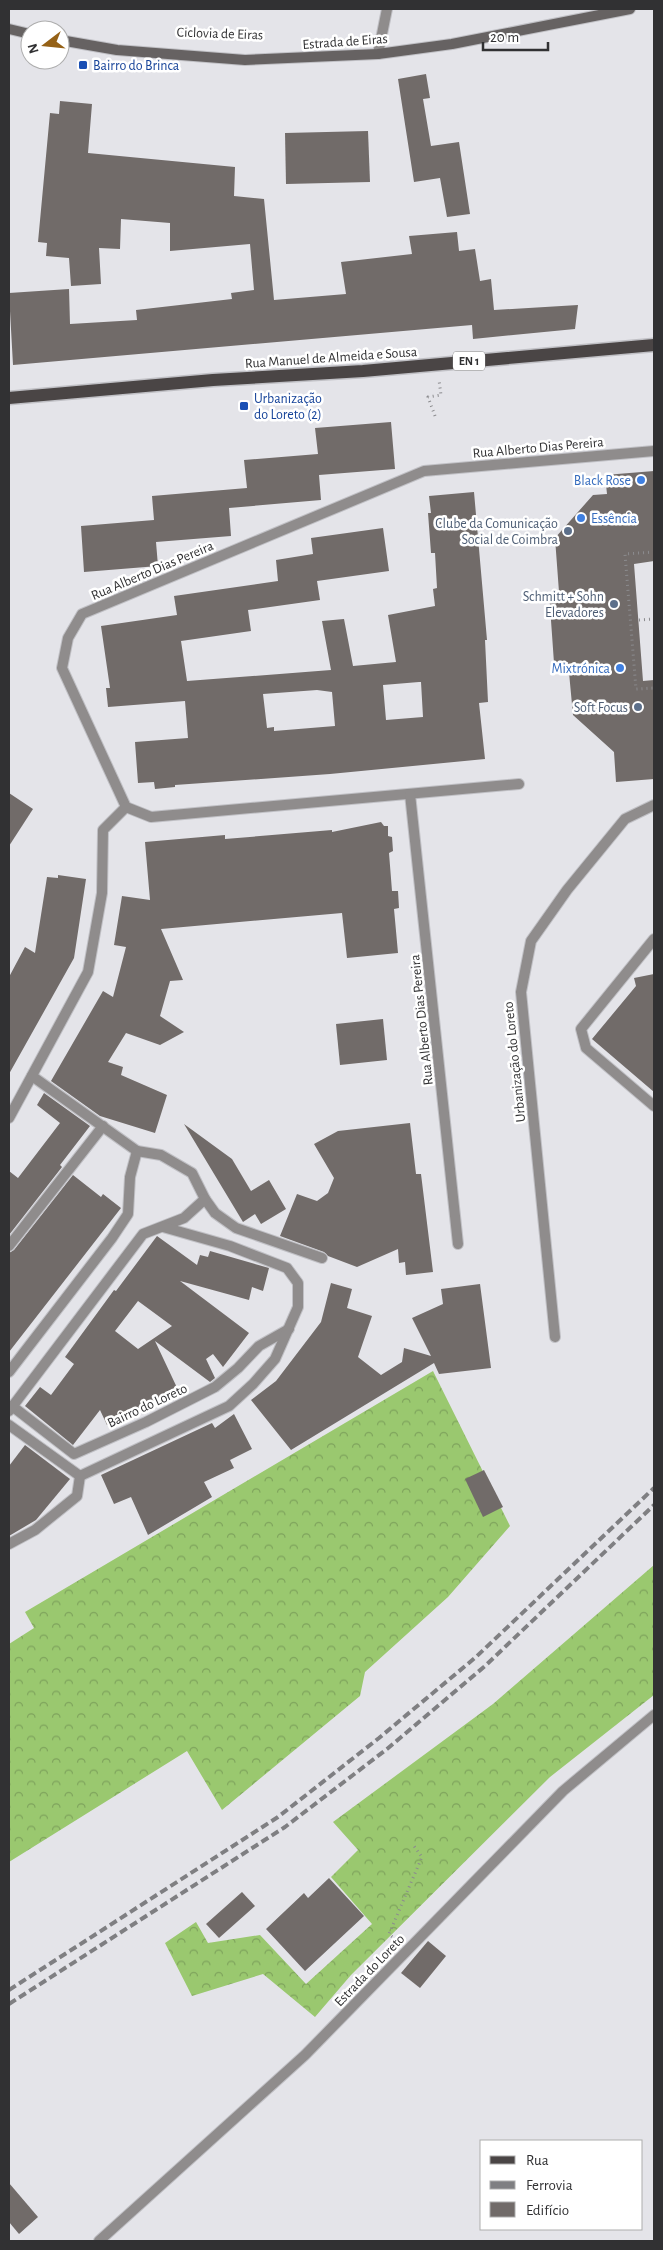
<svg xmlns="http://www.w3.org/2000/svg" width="663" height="2250" font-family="'Alegreya Sans',sans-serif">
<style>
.forest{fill:url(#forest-crowns)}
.building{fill:#716b69;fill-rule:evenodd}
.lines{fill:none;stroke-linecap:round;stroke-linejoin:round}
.street-casing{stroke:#c0c0c5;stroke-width:12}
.secondary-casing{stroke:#c0c0c5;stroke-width:12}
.primary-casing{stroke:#c0c0c5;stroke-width:15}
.path{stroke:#8b8b8e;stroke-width:3;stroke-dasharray:1 4;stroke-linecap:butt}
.street{stroke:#8f8c8c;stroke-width:10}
.secondary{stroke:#666262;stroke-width:10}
.primary{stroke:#4a4545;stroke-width:12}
.rail{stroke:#7f7f82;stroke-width:4;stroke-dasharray:8 4;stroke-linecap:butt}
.transit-dot{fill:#1a4fb4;stroke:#fff;stroke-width:2}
.shop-dot{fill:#3f7fe0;stroke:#fff;stroke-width:2}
.service-dot{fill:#5c6f8a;stroke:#fff;stroke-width:2}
.labels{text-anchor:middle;stroke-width:5;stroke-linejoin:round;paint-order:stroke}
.shield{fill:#fff;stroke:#6f6f70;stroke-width:1}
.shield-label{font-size:12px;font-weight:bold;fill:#313133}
.street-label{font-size:14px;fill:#313133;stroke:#fff}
.transit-label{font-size:14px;fill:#164399;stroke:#fff;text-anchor:start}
.shop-label{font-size:14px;fill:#366cbe;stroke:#fff;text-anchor:end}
.service-label{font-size:14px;fill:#4e5e75;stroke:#fff;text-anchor:end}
</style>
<defs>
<pattern id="forest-crowns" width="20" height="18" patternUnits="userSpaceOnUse" patternTransform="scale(1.25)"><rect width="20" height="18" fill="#9ac86f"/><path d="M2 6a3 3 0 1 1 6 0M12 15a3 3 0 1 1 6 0" fill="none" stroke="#7ea35c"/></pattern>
</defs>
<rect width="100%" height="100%" fill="#e4e4e9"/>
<g class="forest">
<polygon points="433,1371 510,1526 448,1597 365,1672 360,1696 222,1810 187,1751 9,1862 9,1644 34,1628 25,1612"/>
<polygon points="654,1565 654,1695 550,1777 351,1975 315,2017 263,1974 192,1996 165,1943 196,1922 208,1943 260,1935 306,1984 372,1924 331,1877 358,1850 333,1822 493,1704"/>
</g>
<g class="building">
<polygon points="426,74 430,98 423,99 431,146 459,142 470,214 447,217 440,178 414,182 398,79"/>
<polygon points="60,101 92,104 88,153 235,167 234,196 264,199 274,300 346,294 341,262 412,254 409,236 457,232 459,251 475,249 480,281 491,279 494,310 578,305 575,329 473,339 472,325 13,365 9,293 69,289 70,324 137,320 136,310 232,299 231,293 254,290 250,244 170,251 170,223 121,219 120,249 99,248 101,284 71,286 69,258 46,256 47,243 38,242 50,113 59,114"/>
<polygon points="368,131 370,182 286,184 285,133"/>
<polygon points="391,422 395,469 319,475 321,500 229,508 231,536 156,542 158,566 84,572 81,526 154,520 152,496 247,488 244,460 318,454 315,428"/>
<polygon points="654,471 654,561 634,564 643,681 654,680 654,779 616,782 614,752 573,715 568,662 554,663 549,592 559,592 555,538 593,495 607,494 605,475"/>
<path d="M474,492L487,640H485L488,702L479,703L485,759L330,774L175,785V787L155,789L154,782L138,783L135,742L188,738L185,701L108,707L106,688H110L101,626L177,615L174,596L278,581L276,560L313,554L311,538L383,528L389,571L317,581L320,600L248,610L251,631L181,641L187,681L331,670L322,621L344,619L353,666L396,662L388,615L435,606L433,589L437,588L435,553H431L428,513H431L429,496ZM419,682H421L423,717L386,720L383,685ZM317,690L332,692L335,726L274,731V727L267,728L263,694Z"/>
<polygon points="9,793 33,809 9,846"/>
<polygon points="381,822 384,826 388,826 388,836 392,837 393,851 389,853 392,891 398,891 399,908 394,909 398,953 347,958 342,913 161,929 183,980 170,981 160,1016 184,1032 160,1045 126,1033 108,1062 123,1067 121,1075 167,1095 155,1133 100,1116 51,1081 103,991 113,997 126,947 114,945 122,896 150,900 145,842 225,835 225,839 332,830 332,832"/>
<polygon points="58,875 86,879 74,958 9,1074 9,977 25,947 35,953 47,877 58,878"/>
<polygon points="654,974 654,1092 592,1039 636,986 634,978"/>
<polygon points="383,1019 387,1060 340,1065 336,1024"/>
<polygon points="44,1093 90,1126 60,1165 62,1167 9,1235 9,1171 18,1178 60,1123 37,1105"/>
<polygon points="410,1123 416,1174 421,1174 433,1272 406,1275 405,1262 399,1263 398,1249 357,1267 328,1256 324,1252 280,1236 297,1194 317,1201 328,1193 334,1178 314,1144 338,1131"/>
<polygon points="184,1124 232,1159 251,1191 269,1180 286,1209 261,1224 255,1214 243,1222"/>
<polygon points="73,1175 101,1197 103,1194 121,1208 9,1352 9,1253 14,1250"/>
<path d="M157,1236L197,1265L200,1255L208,1257L210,1251L269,1268L263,1291L252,1287L249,1300L180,1281L249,1333L223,1367L213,1354L206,1359L215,1378L210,1382L155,1341L180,1394L128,1418L127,1416L107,1425L100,1410L73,1445L25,1406L40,1387L51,1395L74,1364L65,1357L95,1316L114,1290L116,1291ZM138,1301L172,1326L138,1349L115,1331Z"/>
<polygon points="331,1283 352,1289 347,1308 372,1316 358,1357 381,1375 402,1362 404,1348 431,1356 412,1318 443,1304 441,1289 480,1284 491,1368 439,1374 434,1363 291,1450 251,1400 276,1381 321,1322"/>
<polygon points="234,1414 252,1449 230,1460 234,1468 204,1482 212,1497 148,1535 131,1497 114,1504 101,1475 212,1423 215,1428"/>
<polygon points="25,1445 70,1479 36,1520 9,1536 9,1466"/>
<polygon points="484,1470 503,1507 483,1517 465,1479"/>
<polygon points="329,1878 364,1916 305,1971 266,1929 304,1893 308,1898"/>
<polygon points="242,1892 255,1906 219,1938 206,1924"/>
<polygon points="428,1941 446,1956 420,1988 401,1973"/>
<polygon points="9,2183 38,2217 19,2234 9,2222"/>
</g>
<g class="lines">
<defs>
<g id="street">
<polyline points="378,54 387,9"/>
<polyline points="519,784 151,817 126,807 62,668 68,638 82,614 424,471 654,451"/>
<polyline points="410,794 458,1244"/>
<polyline points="654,939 581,1029 586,1048 654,1106"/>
<polyline points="32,1076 137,1151 161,1155 192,1173 205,1199 215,1213 236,1228 322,1258"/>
<polyline points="9,1118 88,972 102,893 103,830 126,807"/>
<polyline points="9,1246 103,1126"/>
<polyline points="555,1337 521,992 531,941 567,890 625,819 654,805"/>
<polyline points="9,1372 112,1238 128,1214 130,1177 137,1151"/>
<polyline points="12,1406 74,1454 146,1422 215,1387 238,1368 259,1346 289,1329"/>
<polyline points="9,1411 143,1234 184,1218 205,1199"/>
<polyline points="9,1425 80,1476 77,1496 35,1530 9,1544"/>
<polyline points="80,1476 229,1406 253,1384 275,1359 298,1307 298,1283 287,1268 230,1246 163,1227"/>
<polyline points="99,2241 305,2055 563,1791 654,1715"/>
</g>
<g id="secondary">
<polyline points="9,29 30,34"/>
<polyline points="60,40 117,50 245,60 378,54 452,44 630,9"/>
</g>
<polyline id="primary" points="9,398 213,380 363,371 654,345"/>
</defs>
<use href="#street" class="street-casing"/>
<use href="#secondary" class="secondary-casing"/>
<use href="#primary" class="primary-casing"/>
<g class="path">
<polyline points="435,416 428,397 441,395 439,380"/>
<polyline points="654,552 625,554 636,689 654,688"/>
<polyline points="639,620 654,619"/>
<polyline points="396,1940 389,1934 422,1857 414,1846"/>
</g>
<use href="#street" class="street"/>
<use href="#secondary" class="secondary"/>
<use href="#primary" class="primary"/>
<g class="rail">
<polyline points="9,1990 278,1817 379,1738 476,1657 654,1488"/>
<polyline points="9,2004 285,1827 387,1749 485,1666 654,1505"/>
</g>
</g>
<g class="transit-dot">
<rect x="78" y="60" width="10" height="10" rx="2.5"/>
<rect x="239" y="401" width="10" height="10" rx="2.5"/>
</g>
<g class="shop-dot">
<circle cx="641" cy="480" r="5"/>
<circle cx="581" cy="518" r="5"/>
<circle cx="620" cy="668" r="5"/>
</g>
<g class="service-dot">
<circle cx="568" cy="531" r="5"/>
<circle cx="614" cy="604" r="5"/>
<circle cx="638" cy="707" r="5"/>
</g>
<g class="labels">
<rect class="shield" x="453" y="351.5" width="32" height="19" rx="4"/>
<g class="shield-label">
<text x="469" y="365">EN 1</text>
</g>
<g class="street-label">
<text transform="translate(220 33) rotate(2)" y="5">Ciclovia de Eiras</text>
<text transform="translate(345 41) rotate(-4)" y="5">Estrada de Eiras</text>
<text transform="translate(331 357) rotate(-4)" y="5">Rua Manuel de Almeida e Sousa</text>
<text transform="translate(538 447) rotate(-5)" y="5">Rua Alberto Dias Pereira</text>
<text transform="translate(152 570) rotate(-23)" y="5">Rua Alberto Dias Pereira</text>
<text transform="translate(421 1020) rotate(-96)" y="5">Rua Alberto Dias Pereira</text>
<text transform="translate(514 1062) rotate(-96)" y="5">Urbanização do Loreto</text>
<text transform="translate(147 1405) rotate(-25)" y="5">Bairro do Loreto</text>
<text transform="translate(369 1970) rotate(-46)" y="5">Estrada do Loreto</text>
</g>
<g class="transit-label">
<text x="93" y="70">Bairro do Brinca</text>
<text x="254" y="403">Urbanização<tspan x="254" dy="16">do Loreto (2)</tspan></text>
</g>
<g class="shop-label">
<text x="631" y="485">Black Rose</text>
<text x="591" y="523" text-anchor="start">Essência</text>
<text x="610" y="673">Mixtrónica</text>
</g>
<g class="service-label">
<text x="558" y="528">Clube da Comunicação<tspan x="558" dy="16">Social de Coimbra</tspan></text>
<text x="604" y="601">Schmitt + Sohn<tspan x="604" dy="16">Elevadores</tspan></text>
<text x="628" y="712">Soft Focus</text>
</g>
</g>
<rect width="663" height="2250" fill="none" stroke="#313133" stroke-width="20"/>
<rect x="480" y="2140" width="162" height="90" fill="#ffffff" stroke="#adadad"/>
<rect x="490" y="2156" width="25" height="8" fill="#4a4545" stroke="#adadad"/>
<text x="526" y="2165" font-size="15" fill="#313133">Rua</text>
<rect x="490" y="2181" width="25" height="8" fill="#7f7f82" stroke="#adadad"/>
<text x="526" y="2190" font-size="15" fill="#313133">Ferrovia</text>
<rect x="490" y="2202" width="25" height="15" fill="#716b69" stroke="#adadad"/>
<text x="526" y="2215" font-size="15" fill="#313133">Edifício</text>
<g transform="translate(45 45) rotate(254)"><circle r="24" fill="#ffffff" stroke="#adadad"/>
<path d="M0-4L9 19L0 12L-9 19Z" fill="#956116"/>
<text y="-8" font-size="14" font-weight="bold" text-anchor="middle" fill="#313133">N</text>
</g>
<path d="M483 42v8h65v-8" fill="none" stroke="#313133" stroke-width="2.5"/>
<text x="490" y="42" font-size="15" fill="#313133" stroke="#ffffff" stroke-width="4" paint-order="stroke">20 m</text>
</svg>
